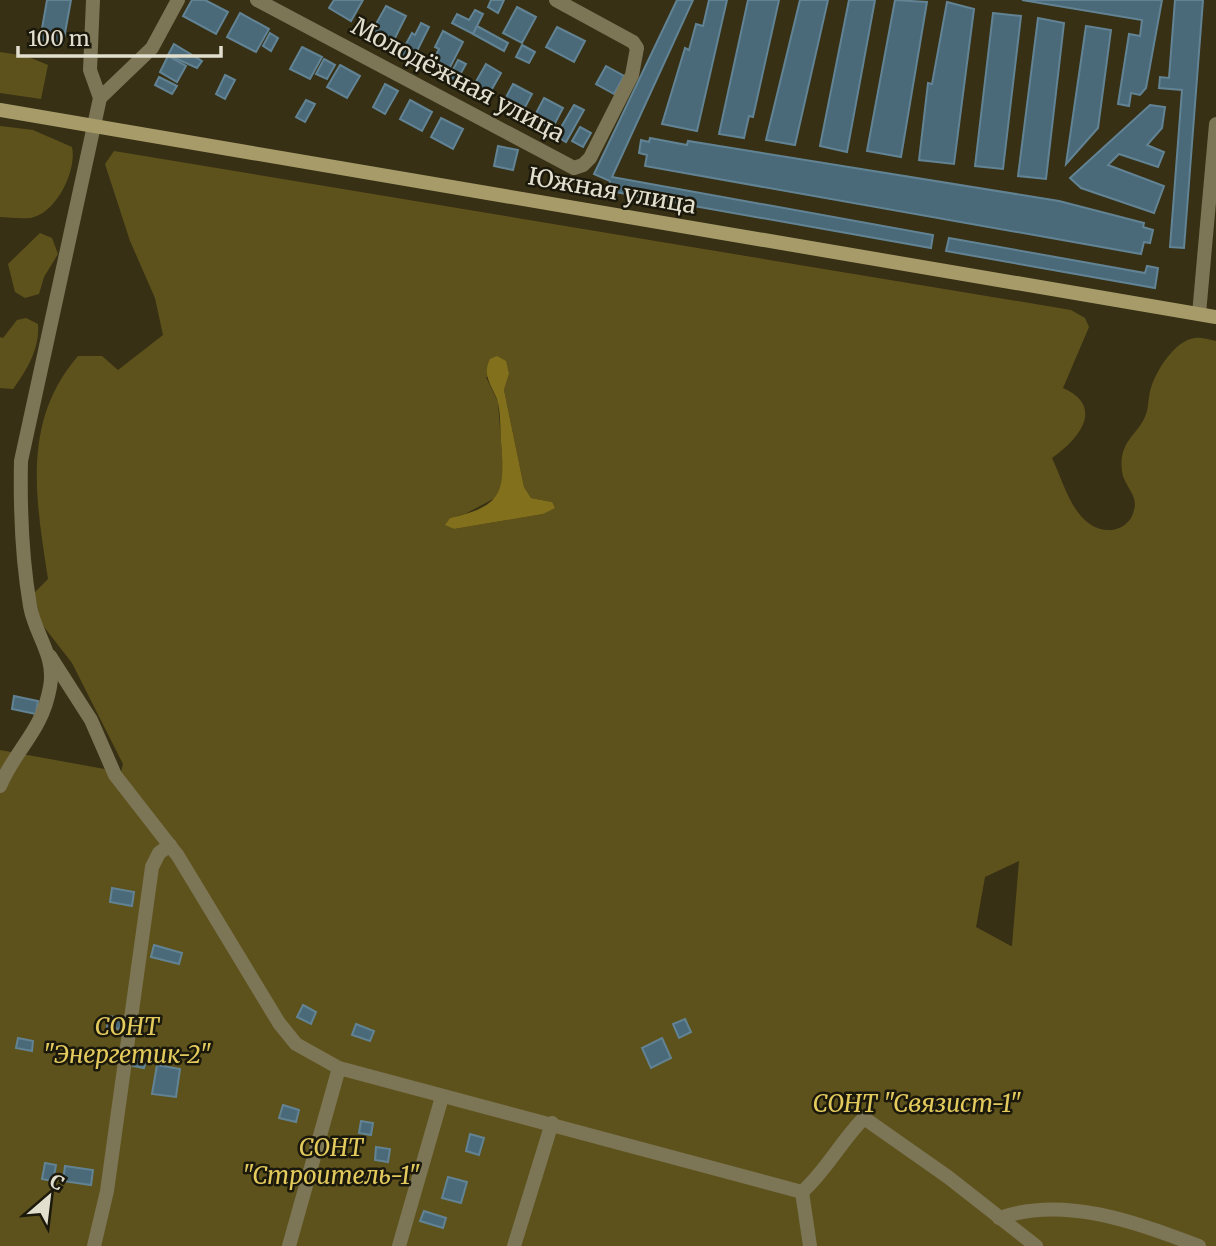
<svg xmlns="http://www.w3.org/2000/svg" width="1216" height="1246" font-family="Merriweather,serif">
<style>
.green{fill:#5e521c;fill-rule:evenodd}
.water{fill:#82701d}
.building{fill:#4a6a7a;stroke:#628394;stroke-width:2}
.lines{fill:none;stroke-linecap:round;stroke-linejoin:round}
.minor{stroke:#7c7556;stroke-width:14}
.secondary{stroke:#a79b6a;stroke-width:14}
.labels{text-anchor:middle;stroke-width:5;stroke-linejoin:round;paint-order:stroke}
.street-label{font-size:24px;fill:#e3dfce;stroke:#1b180c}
.park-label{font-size:24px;font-style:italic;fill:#e3ca5d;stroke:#1b180c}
</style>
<rect width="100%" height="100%" fill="#373014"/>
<g class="green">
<polygon points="0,52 26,56 48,65 41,99 0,93"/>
<path d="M0,126L33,130L72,147C77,169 58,210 34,217C25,220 10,217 0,217Z"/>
<path d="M114,151L1071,310L1085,318L1089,327L1063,388C1106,407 1078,440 1052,458C1065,485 1075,532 1112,530C1122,529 1132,521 1134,510C1139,495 1123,485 1122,471C1118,440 1139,435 1146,414C1149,406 1148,396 1151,388C1156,371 1175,340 1195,338C1201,337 1210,340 1216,341V1246H0V750L121,772L123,764L72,663L41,623L34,593L48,579C36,500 21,422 78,356H102L118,370L163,335L155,298L130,241L105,164ZM509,374L504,390L524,487L531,498L552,502L543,514L454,529L446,525L450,518L465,514L497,497L504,482L498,402L486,377ZM1019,861L1012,946H1011L976,927L985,877Z"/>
<polygon points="40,233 52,238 58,254 44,277 39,294 25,298 15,292 8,264"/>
<path d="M26,318L38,324C40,348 27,370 13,389L0,388V337L3,338L17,320Z"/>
</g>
<path class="water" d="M497,356L506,361L509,374L504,390L524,487L531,498L552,502L555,508L543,514L454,529L445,525L450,518C504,506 505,491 501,442C500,428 501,412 497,399C491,384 482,375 490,359Z"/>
<g class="building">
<polygon points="47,0 71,0 63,44 40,40"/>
<polygon points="192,0 205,0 228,12 216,34 183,16"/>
<polygon points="334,0 363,0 351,21 329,8"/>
<polygon points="491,0 504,0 498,13 488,7"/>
<polygon points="677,0 693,0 612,177 933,235 931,248 609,191 610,181 594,174"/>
<polygon points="709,0 727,0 697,131 662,124 685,48 689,50 696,24 703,26"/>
<polygon points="748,0 779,0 753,117 749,116 744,138 719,134"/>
<polygon points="800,0 828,0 795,145 766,140"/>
<polygon points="849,0 875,0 847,152 820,146"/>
<polygon points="895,0 927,2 901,157 867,151"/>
<polygon points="1022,0 1162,0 1146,88 1140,95 1131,93 1129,106 1118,104 1129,34 1140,36 1142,20"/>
<polygon points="1175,0 1203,0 1184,248 1170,247 1182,90 1159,88 1160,77 1169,78"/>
<polygon points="947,2 974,9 954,164 919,160 928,83 932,84"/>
<polygon points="386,6 406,16 393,42 372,31"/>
<polygon points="517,7 536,17 522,43 503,33"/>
<polygon points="475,10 483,14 473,34 452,23 457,14 469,20"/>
<polygon points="240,13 269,29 256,52 227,37"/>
<polygon points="993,13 1021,16 1003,169 975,166"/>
<polygon points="1038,18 1064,23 1046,179 1018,176"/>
<polygon points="421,23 429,27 412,61 400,55 412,33 415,35"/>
<polygon points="477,26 508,43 504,51 473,34"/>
<polygon points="1086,26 1111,30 1098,128 1066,164"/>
<polygon points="557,27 585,41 574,62 546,47"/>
<polygon points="443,31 463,42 447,73 431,65 439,49 435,47"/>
<polygon points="270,33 278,38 271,51 263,46"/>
<polygon points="174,44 202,61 197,68 168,55"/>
<polygon points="522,45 535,52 529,63 516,57"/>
<polygon points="302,47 322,57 310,79 290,69"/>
<polygon points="168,56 186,66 177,82 160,72"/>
<polygon points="324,59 335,65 327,79 316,74"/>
<polygon points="458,60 466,64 457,80 449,77"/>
<polygon points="486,64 501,73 488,96 473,87"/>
<polygon points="340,65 360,76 347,98 327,87"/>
<polygon points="606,66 624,76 614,94 596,84"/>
<polygon points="225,75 235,80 225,99 216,94"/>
<polygon points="159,77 177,86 172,94 155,85"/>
<polygon points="385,84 398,91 385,114 373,107"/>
<polygon points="513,84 532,94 523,111 504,101"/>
<polygon points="544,98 563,108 552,129 533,119"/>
<polygon points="306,100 315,104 305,122 296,117"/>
<polygon points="410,100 432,112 422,131 400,119"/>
<polygon points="574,105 584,110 566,142 556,136"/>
<polygon points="1150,105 1165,107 1162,128 1147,145 1164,152 1158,167 1119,154 1108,165 1164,186 1154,213 1081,188 1070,178"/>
<polygon points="441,118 463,129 453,149 431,137"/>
<polygon points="580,127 591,133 583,147 572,141"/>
<polygon points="650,138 687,145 688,141 1059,201 1144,223 1143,227 1153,230 1150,243 1144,242 1141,254 645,166 647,155 639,153 641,140 649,142"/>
<polygon points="498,146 518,150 513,170 494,166"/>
<polygon points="949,238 1145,273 1147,266 1158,268 1155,288 946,251"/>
<polygon points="14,696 38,701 36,714 12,709"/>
<polygon points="112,888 134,892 132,906 110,902"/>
<polygon points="154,945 182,953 179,964 151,957"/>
<polygon points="303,1005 316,1012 311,1024 297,1017"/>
<polygon points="109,1016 122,1018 120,1029 107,1027"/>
<polygon points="685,1019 691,1032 679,1038 673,1024"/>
<polygon points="356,1024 374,1031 370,1041 352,1035"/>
<polygon points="18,1038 33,1041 32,1051 16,1048"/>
<polygon points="662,1038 671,1058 651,1068 642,1048"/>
<polygon points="136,1053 147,1055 144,1068 133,1066"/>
<polygon points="157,1065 180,1069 176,1097 152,1094"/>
<polygon points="283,1105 299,1110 296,1122 279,1118"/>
<polygon points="361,1121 373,1123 371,1135 359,1133"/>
<polygon points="470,1134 484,1138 479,1155 466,1151"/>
<polygon points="376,1147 390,1149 388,1162 375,1160"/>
<polygon points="45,1163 56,1165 53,1181 42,1179"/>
<polygon points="65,1166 93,1170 91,1185 63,1181"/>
<polygon points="448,1177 467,1182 461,1203 442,1198"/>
<polygon points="424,1211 446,1218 443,1228 420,1221"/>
</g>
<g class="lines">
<g class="minor">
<polyline points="257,0 574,168 583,165 590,158 632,75 637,48 633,42 556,0"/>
<polyline points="100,98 152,48 178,0"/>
<polyline points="1199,314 1216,124"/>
<path d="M50,656L91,720L115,775L178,856L279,1023L296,1044L339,1068L802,1192C826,1171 841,1141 864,1118L948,1177L1036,1246"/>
<path d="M0,786C16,748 42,732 50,687C56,656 35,635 30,606C22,559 20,509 21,461L100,98L90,70L93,0"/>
<polyline points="802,1192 810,1246"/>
<path d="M999,1218C1065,1195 1137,1223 1199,1246"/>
<polyline points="94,1246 107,1191 152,867 159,853 170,845"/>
<polyline points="289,1246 339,1068"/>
<polyline points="399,1246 442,1097"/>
<polyline points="514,1246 552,1123"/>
</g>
<polyline class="secondary" points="0,110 1216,317"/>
</g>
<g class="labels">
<g class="street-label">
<text transform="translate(458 80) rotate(28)" y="8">Молодёжная улица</text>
<text transform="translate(612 191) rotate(10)" y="8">Южная улица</text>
</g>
<g class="park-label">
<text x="127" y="1035">СОНТ<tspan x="127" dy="28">"Энергетик-2"</tspan></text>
<text x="917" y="1112">СОНТ "Связист-1"</text>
<text x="331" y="1156">СОНТ<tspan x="331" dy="28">"Строитель-1"</tspan></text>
</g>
</g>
<g transform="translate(49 1197) rotate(28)" stroke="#1b180c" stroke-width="5" paint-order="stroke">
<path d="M0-5L12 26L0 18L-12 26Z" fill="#e3dfce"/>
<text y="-10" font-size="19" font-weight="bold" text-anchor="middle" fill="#e3dfce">С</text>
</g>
<path d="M18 46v10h203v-10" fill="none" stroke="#e3dfce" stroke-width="3.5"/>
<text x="28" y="46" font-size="21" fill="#e3dfce" stroke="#1b180c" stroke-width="5" paint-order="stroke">100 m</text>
</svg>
